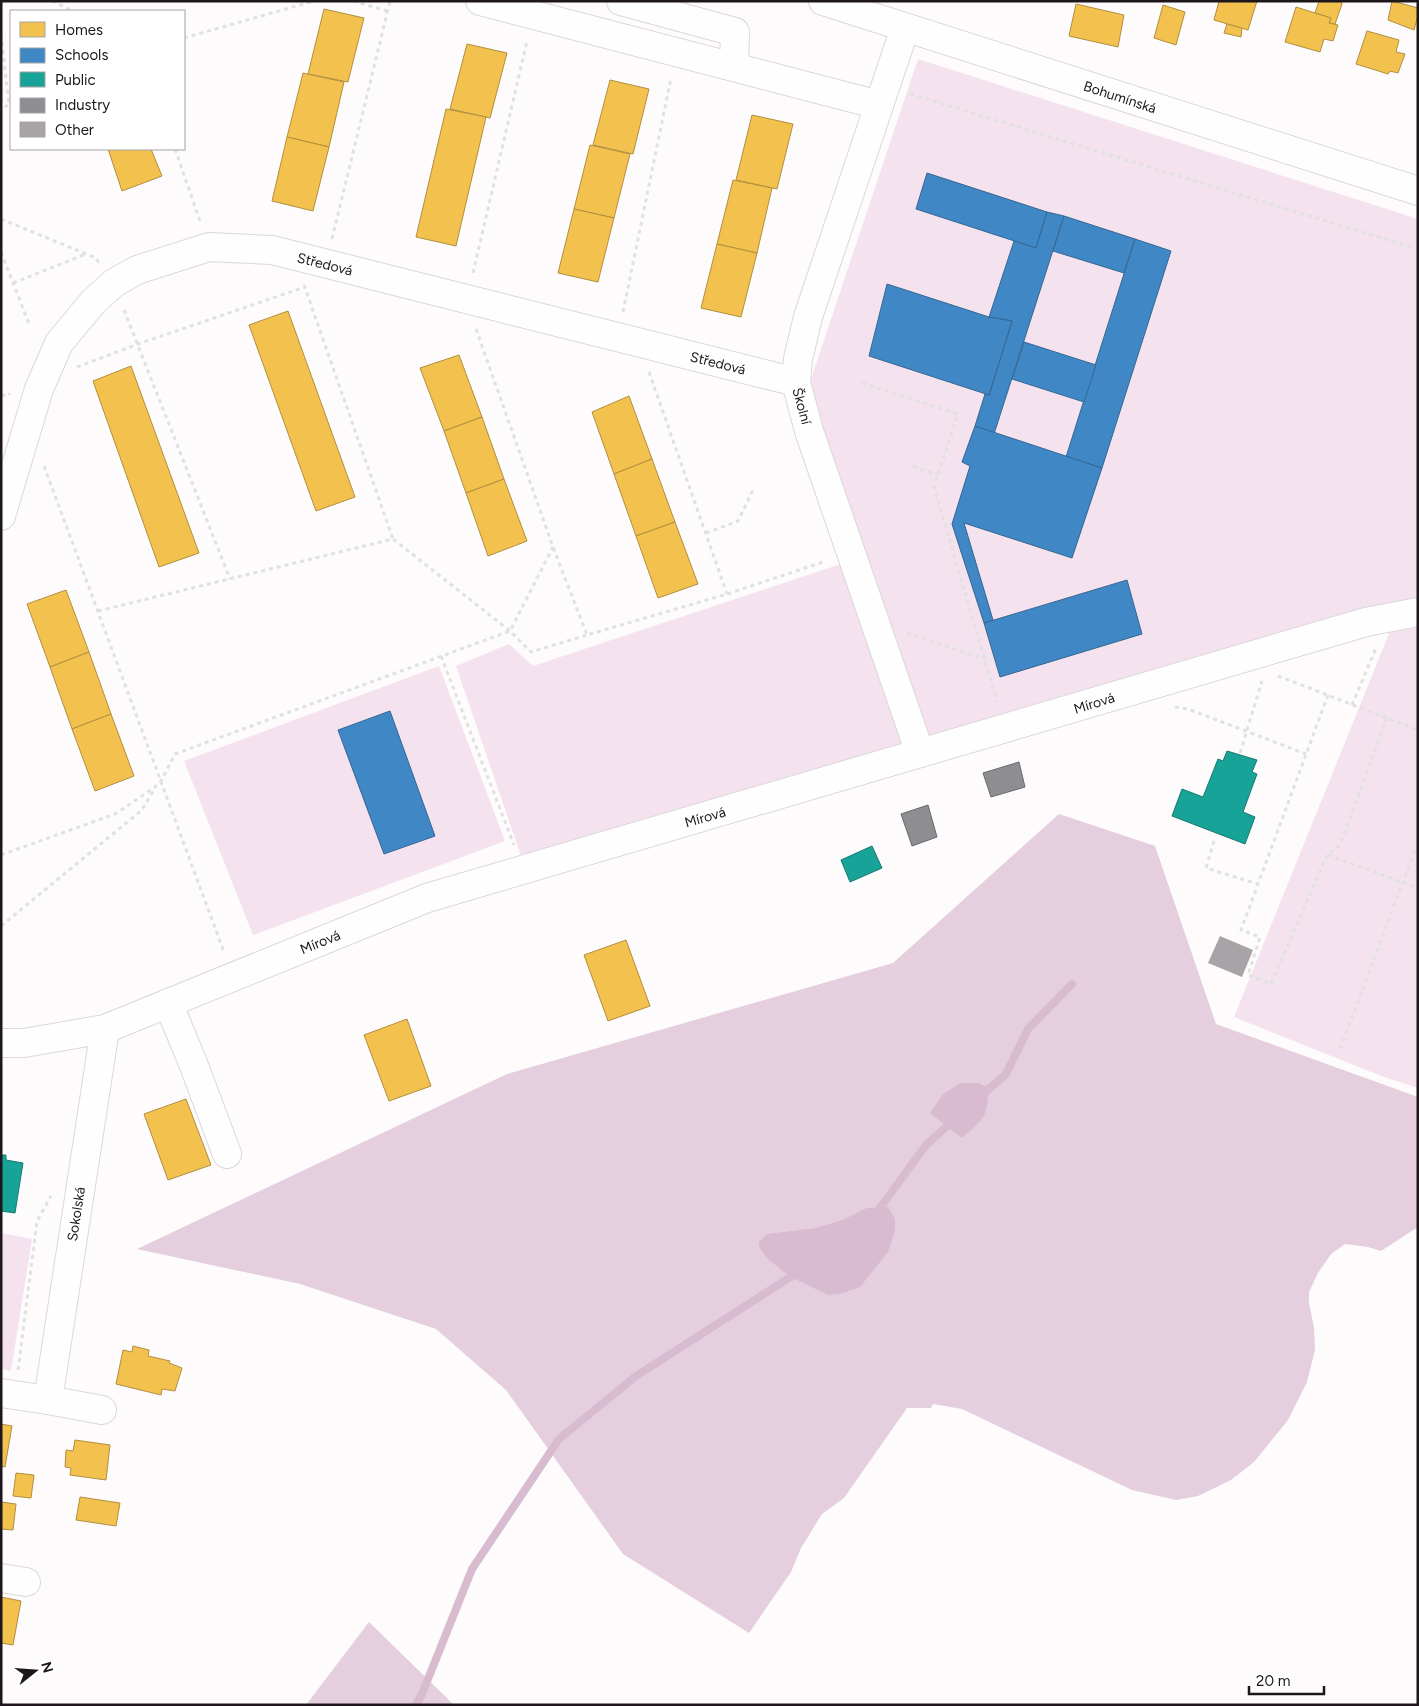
<svg xmlns="http://www.w3.org/2000/svg" width="1419" height="1706" font-family="Figtree,sans-serif">
<style>
.green{fill:#f4e2ee}
.forest{fill:#e5cede}
.water{fill:#d9bbd0}
.homes{fill:#f2c14e;stroke:#b28e3f}
.schools{fill:#3f88c5;stroke:#356692}
.public{fill:#17a398;stroke:#197972}
.industry{fill:#8d8d92;stroke:#6b696e}
.lines{fill:none;stroke-linecap:round;stroke-linejoin:round}
.stream{stroke:#d9bbd0;stroke-width:8}
.building{fill:#a7a3a6}
.minor-casing{stroke:#dbd7da;stroke-width:30}
.major-casing{stroke:#dbd7da;stroke-width:30}
.path{stroke:#e1e1e1;stroke-width:3;stroke-dasharray:4 4;stroke-linecap:butt}
.minor{stroke:#fffeff;stroke-width:28}
.major{stroke:#fffeff;stroke-width:28}
.labels{text-anchor:middle;stroke-width:5;stroke-linejoin:round;paint-order:stroke}
.street-label{font-size:14px;fill:#1d161b;stroke:#fff}
</style>
<rect width="100%" height="100%" fill="#fdfbfc"/>
<g class="green">
<polygon points="918,59 1418,219 1418,598 929,736 818,425 810,382"/>
<polygon points="844,563 908,743 522,859 456,666 509,644 533,666"/>
<polygon points="1418,628 1418,1088 1384,1077 1234,1017 1390,631"/>
<polygon points="439,666 505,841 253,935 184,761"/>
<polygon points="1,1233 32,1239 11,1371 1,1369"/>
</g>
<g class="forest">
<polygon points="1059,814 1155,846 1216,1024 1418,1097 1418,1227 1381,1251 1368,1247 1345,1244 1331,1254 1318,1273 1309,1292 1309,1302 1314,1328 1315,1350 1307,1382 1288,1420 1254,1462 1231,1480 1198,1496 1176,1500 1132,1490 962,1409 933,1404 931,1408 907,1408 844,1498 822,1514 801,1548 791,1572 749,1633 623,1554 506,1390 436,1329 300,1284 137,1249 507,1074 893,963"/>
<polygon points="369,1622 454,1705 306,1705"/>
</g>
<g class="water">
<path d="M961,1083H979L988,1088C988,1118 983,1119 962,1138L930,1113L943,1094Z"/>
<polygon points="888,1207 895,1219 895,1231 888,1252 860,1287 840,1294 828,1295 789,1276 768,1259 759,1247 759,1242 767,1234 816,1228 843,1220 867,1208"/>
</g>
<g class="homes">
<polygon points="1219,1 1257,1 1248,30 1214,20"/>
<polygon points="1319,1 1341,1 1342,4 1335,24 1329,23 1331,18 1315,13"/>
<polygon points="1392,1 1418,8 1418,15 1414,30 1388,20"/>
<polygon points="1076,4 1124,15 1118,47 1069,36"/>
<polygon points="1163,5 1185,12 1176,45 1154,38"/>
<polygon points="1296,7 1331,18 1329,23 1338,25 1333,41 1324,39 1320,52 1285,42"/>
<polygon points="324,9 364,18 348,82 308,74"/>
<polygon points="1227,24 1242,28 1241,37 1224,33"/>
<polygon points="1367,31 1399,40 1396,52 1405,54 1398,73 1390,71 1388,74 1356,64"/>
<polygon points="467,44 507,53 490,118 450,109"/>
<polygon points="303,73 344,82 329,147 287,137"/>
<polygon points="610,80 649,89 633,154 593,145"/>
<polygon points="446,109 486,117 456,246 416,237"/>
<polygon points="752,115 793,124 777,189 736,180"/>
<polygon points="287,137 329,147 313,211 272,201"/>
<polygon points="590,145 630,154 614,218 574,209"/>
<polygon points="108,149 151,149 162,176 122,191"/>
<polygon points="733,180 772,188 757,253 717,244"/>
<polygon points="574,209 614,218 598,282 558,273"/>
<polygon points="717,244 757,253 741,317 701,308"/>
<polygon points="288,311 355,497 316,511 249,325"/>
<polygon points="459,355 482,417 444,431 420,368"/>
<polygon points="131,366 199,553 159,567 93,381"/>
<polygon points="629,396 652,459 614,474 592,412"/>
<polygon points="482,417 504,479 466,493 444,431"/>
<polygon points="652,459 675,522 636,536 614,474"/>
<polygon points="504,479 527,541 488,556 466,493"/>
<polygon points="675,522 698,584 658,598 636,536"/>
<polygon points="66,590 89,652 50,667 27,604"/>
<polygon points="89,652 111,714 72,729 50,667"/>
<polygon points="111,714 134,776 95,791 72,729"/>
<polygon points="626,940 650,1006 608,1021 584,955"/>
<polygon points="407,1019 431,1086 389,1101 364,1035"/>
<polygon points="186,1099 211,1165 168,1180 144,1114"/>
<polygon points="133,1346 149,1350 148,1356 170,1361 169,1363 182,1368 175,1391 162,1389 161,1395 116,1384 123,1350 132,1352"/>
<polygon points="1,1424 12,1426 5,1467 1,1466"/>
<polygon points="75,1440 110,1445 106,1480 70,1475 71,1468 65,1467 66,1450 73,1451"/>
<polygon points="16,1473 34,1475 31,1498 13,1496"/>
<polygon points="80,1497 120,1503 116,1526 76,1520"/>
<polygon points="1,1502 16,1504 13,1530 1,1529"/>
<polygon points="1,1597 21,1601 13,1645 1,1643"/>
</g>
<g class="schools">
<polygon points="927,173 1047,212 1036,248 916,209"/>
<polygon points="1047,212 1064,216 994,434 975,426 985,394 989,395 1012,321 989,317 1014,241 1036,248"/>
<polygon points="1064,216 1135,239 1124,273 1053,251"/>
<polygon points="1135,239 1171,251 1102,468 1066,457"/>
<polygon points="887,284 989,317 1012,321 989,395 869,356"/>
<polygon points="1024,342 1096,365 1084,402 1012,379"/>
<polygon points="975,426 1102,468 1072,558 964,523 993,620 984,623 952,524 970,466 962,462"/>
<polygon points="1127,580 1142,634 1000,677 984,623"/>
<polygon points="390,711 435,836 384,854 338,730"/>
</g>
<g class="public">
<polygon points="1227,751 1257,760 1252,772 1257,774 1243,812 1255,817 1245,844 1172,816 1182,789 1203,797 1218,759 1223,761"/>
<polygon points="872,846 882,868 850,882 841,860"/>
<polygon points="1,1155 6,1155 6,1160 23,1163 15,1213 1,1211"/>
</g>
<g class="industry">
<polygon points="1019,762 1025,787 991,797 983,773"/>
<polygon points="928,805 937,837 912,846 901,814"/>
</g>
<g class="lines">
<g class="stream">
<polyline points="980,1097 1006,1074 1028,1029 1072,984"/>
<polyline points="874,1216 926,1145 955,1119"/>
<polyline points="416,1705 422,1694 472,1569 559,1439 636,1376 800,1271"/>
</g>
</g>
<polygon class="building" points="1220,936 1253,950 1242,977 1208,963"/>
<g class="lines">
<defs>
<g id="minor">
<polyline points="480,1 879,105"/>
<polyline points="621,1 735,32 734,67"/>
<polyline points="905,28 808,317 798,359 796,382 809,431 920,753"/>
<polyline points="1,516 39,389 59,343 93,302 114,283 137,270 209,247 272,250 796,382"/>
<polyline points="168,1003 193,1063 227,1154"/>
<polyline points="1,1043 24,1043 105,1029 427,898 1366,622 1418,612"/>
<polyline points="1,1393 48,1400 102,1410"/>
<polyline points="48,1400 105,1029"/>
<polyline points="1,1578 26,1582"/>
</g>
<polyline id="major" points="823,1 1418,191"/>
</defs>
<use href="#minor" class="minor-casing"/>
<use href="#major" class="major-casing"/>
<g class="path">
<polyline points="52,1 73,11"/>
<polyline points="353,1 387,11"/>
<polyline points="1,34 9,104 1,110"/>
<polyline points="184,38 314,1"/>
<polyline points="910,94 1418,249"/>
<polyline points="175,149 201,224"/>
<polyline points="1,219 96,258 99,263"/>
<polyline points="332,239 390,1"/>
<polyline points="1,252 29,324"/>
<polyline points="473,273 527,41"/>
<polyline points="13,283 86,254"/>
<polyline points="304,285 393,539"/>
<polyline points="124,310 230,579"/>
<polyline points="623,312 671,78"/>
<polyline points="476,329 553,547 587,635 727,594 826,561"/>
<polyline points="77,367 138,344 305,287"/>
<polyline points="649,372 727,594"/>
<polyline points="862,383 958,414 934,487 997,702"/>
<polyline points="1,396 9,394 9,395"/>
<polyline points="44,466 224,952"/>
<polyline points="913,466 938,475"/>
<polyline points="706,533 738,521 753,490"/>
<polyline points="98,611 393,539 510,631 531,652 587,635"/>
<polyline points="907,633 985,659"/>
<polyline points="441,656 514,845"/>
<polyline points="1278,676 1418,730"/>
<polyline points="1328,695 1241,930 1260,937 1248,975 1271,984 1327,855 1340,845 1387,718"/>
<polyline points="1352,705 1376,648"/>
<polyline points="1175,707 1188,709 1306,754"/>
<polyline points="1240,753 1262,681"/>
<polyline points="1214,841 1206,868 1258,884"/>
<polyline points="1,855 115,814 155,787 161,781 175,754 510,631 553,547"/>
<polyline points="1328,855 1418,888"/>
<polyline points="1,926 142,810 155,788"/>
<polyline points="1340,1049 1418,842"/>
<polyline points="18,1370 37,1221 51,1196"/>
</g>
<use href="#minor" class="minor"/>
<use href="#major" class="major"/>
</g>
<g class="labels">
<g class="street-label">
<text transform="translate(1120 97) rotate(18)" y="5">Bohumínská</text>
<text transform="translate(325 264) rotate(14)" y="5">Středová</text>
<text transform="translate(718 363) rotate(14)" y="5">Středová</text>
<text transform="translate(802 406) rotate(75)" y="5">Školní</text>
<text transform="translate(1094 703) rotate(-17)" y="5">Mírová</text>
<text transform="translate(705 817) rotate(-16)" y="5">Mírová</text>
<text transform="translate(320 942) rotate(-22)" y="5">Mírová</text>
<text transform="translate(76 1214) rotate(-81)" y="5">Sokolská</text>
</g>
</g>
<rect width="1419" height="1706" fill="none" stroke="#1d161b" stroke-width="5"/>
<rect x="10" y="10" width="175" height="140" fill="#ffffff" stroke="#a5a2a4"/>
<rect x="20" y="22" width="25" height="15" fill="#f2c14e" stroke="#a5a2a4"/>
<text x="55" y="35" font-size="15" fill="#1d161b">Homes</text>
<rect x="20" y="48" width="25" height="15" fill="#3f88c5" stroke="#a5a2a4"/>
<text x="55" y="60" font-size="15" fill="#1d161b">Schools</text>
<rect x="20" y="72" width="25" height="15" fill="#17a398" stroke="#a5a2a4"/>
<text x="55" y="85" font-size="15" fill="#1d161b">Public</text>
<rect x="20" y="98" width="25" height="15" fill="#8d8d92" stroke="#a5a2a4"/>
<text x="55" y="110" font-size="15" fill="#1d161b">Industry</text>
<rect x="20" y="122" width="25" height="15" fill="#a7a3a6" stroke="#a5a2a4"/>
<text x="55" y="135" font-size="15" fill="#1d161b">Other</text>
<g transform="translate(35 1671) rotate(73)" stroke="#ffffff" stroke-width="4" paint-order="stroke">
<path d="M0-4L9 19L0 12L-9 19Z" fill="#1d161b"/>
<text y="-8" font-size="14" font-weight="bold" text-anchor="middle" fill="#1d161b">N</text>
</g>
<path d="M1249 1686v8h75v-8" fill="none" stroke="#1d161b" stroke-width="2.5"/>
<text x="1256" y="1686" font-size="15" fill="#1d161b" stroke="#ffffff" stroke-width="4" paint-order="stroke">20 m</text>
</svg>
